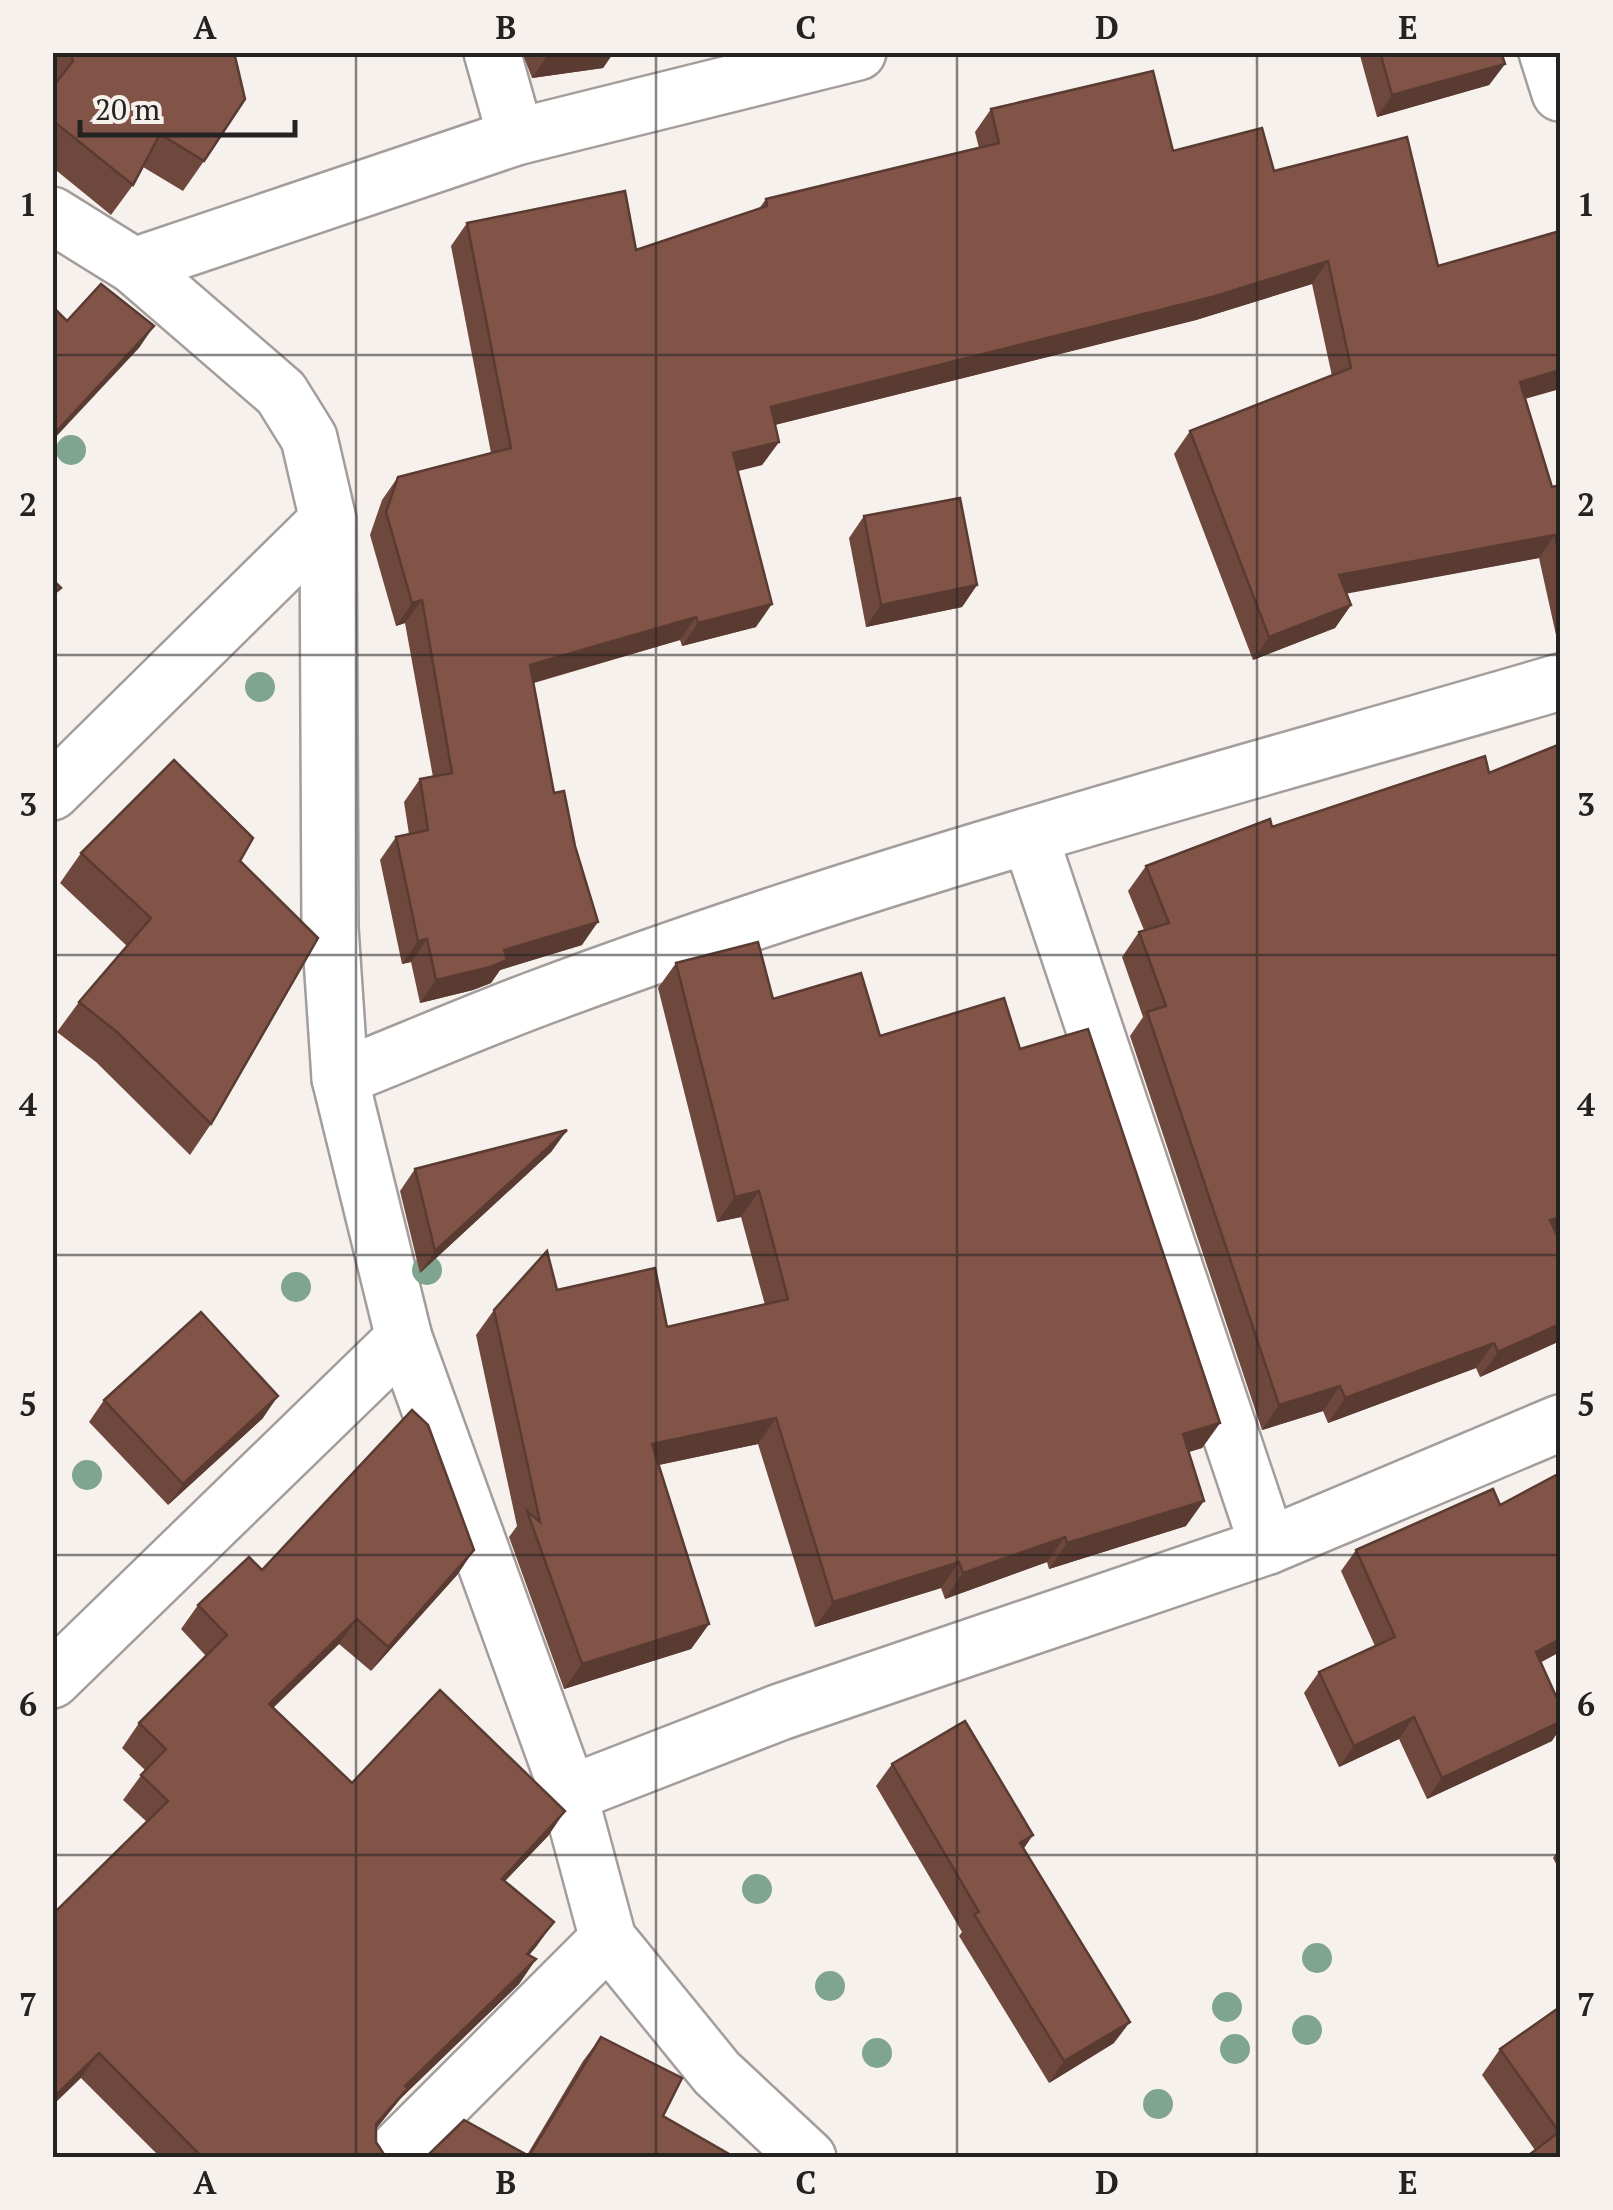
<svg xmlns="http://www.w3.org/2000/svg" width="1613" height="2210" font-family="'PT Serif',serif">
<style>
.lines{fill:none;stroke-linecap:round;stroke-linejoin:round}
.minor-casing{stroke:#a39d9b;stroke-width:60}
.minor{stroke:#fff;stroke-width:55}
.tree{fill:#7fa590}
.wall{fill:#6f483d}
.shaded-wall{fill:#5a3b32}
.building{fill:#815447;stroke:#5a3b32;stroke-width:2.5}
.grid{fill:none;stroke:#252322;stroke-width:2.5;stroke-opacity:0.55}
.neatline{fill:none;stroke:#252322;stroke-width:4}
.grid-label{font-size:32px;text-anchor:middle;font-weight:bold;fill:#252322}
</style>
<rect width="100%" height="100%" fill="#f7f1ee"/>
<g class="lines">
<defs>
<g id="minor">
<polyline points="492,52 516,137"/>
<polyline points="1547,52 1560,93"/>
<polyline points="52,215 134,266 281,393 309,438 328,520 330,928 340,1078 404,1338 569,1794 608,1939 717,2073 808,2158"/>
<polyline points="134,266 516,137 858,52"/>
<polyline points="52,792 328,520"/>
<polyline points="1030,837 1268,1546"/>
<path d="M340,1078C405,1052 470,1024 536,999C870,873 1218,782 1560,682"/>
<polyline points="52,1680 404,1338"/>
<polyline points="569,1794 780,1712 1268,1546 1560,1423"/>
<polyline points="389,2158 608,1939"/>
</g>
</defs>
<use href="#minor" class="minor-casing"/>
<use href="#minor" class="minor"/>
</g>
<g class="tree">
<circle cx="71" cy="450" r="15"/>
<circle cx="260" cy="687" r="15"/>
<circle cx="427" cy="1270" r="15"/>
<circle cx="296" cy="1287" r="15"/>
<circle cx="87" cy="1475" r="15"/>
<circle cx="757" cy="1889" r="15"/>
<circle cx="1317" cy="1958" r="15"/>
<circle cx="830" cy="1986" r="15"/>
<circle cx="1227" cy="2007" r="15"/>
<circle cx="1307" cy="2030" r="15"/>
<circle cx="1235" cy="2049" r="15"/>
<circle cx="877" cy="2053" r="15"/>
<circle cx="1158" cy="2104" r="15"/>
</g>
<g class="wall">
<polygon points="52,52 234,52 204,161 183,191 143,167 133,185 111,215 52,167"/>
<polygon points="522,52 614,52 603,68 532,78"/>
<polygon points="1359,52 1501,52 1505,64 1489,85 1377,117"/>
<polygon points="991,109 1173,151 1274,171 1438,266 1525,399 1552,487 1560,485 1560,634 1556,635 1539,558 1346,593 1351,605 1335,628 1253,660 1174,454 1190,431 1332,376 1312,284 1196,320 775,425 779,442 762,465 738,471 756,627 682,646 680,640 534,683 582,945 500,970 491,983 473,990 420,1003 411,962 402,964 380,860 396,837 409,834 404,802 420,779 433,777 405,623 396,626 370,535 382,500 398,477 491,453 451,246 467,223 636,250 758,210 766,199 979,148 975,132"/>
<polygon points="864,516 977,585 962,607 866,627 849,538"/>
<polygon points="1272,827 1558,1237 1560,1341 1480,1377 1476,1368 1328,1423 1323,1411 1262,1430 1130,1036 1143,1017 1122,957 1139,932 1144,930 1128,891 1146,866"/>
<polygon points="81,853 240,861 211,1124 190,1155 96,1062 57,1032 79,1002 127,946 60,883"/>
<polygon points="676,963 773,999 880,1036 1020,1049 1220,1423 1202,1448 1189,1452 1186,1526 1049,1569 1047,1562 945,1599 941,1588 815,1627 758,1444 659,1465 709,1624 691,1649 564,1689 509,1537 517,1526 476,1335 494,1310 557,1290 667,1327 765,1305 741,1217 717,1222 658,988"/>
<polygon points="567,1130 551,1152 420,1273 400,1191 415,1169"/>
<polygon points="104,1400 263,1418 168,1505 89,1422"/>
<polygon points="474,1550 457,1575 371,1671 339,1644 273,1708 352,1783 565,1811 548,1836 505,1881 554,1922 529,1955 536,1959 519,1984 401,2098 376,2129 376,2142 385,2156 388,2158 161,2158 81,2078 147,1822 123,1800 145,1770 122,1748 139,1723 206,1656 181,1629 198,1605 262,1570"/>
<polygon points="1356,1550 1541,1663 1552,1741 1427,1799 1399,1739 1339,1767 1304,1693 1319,1672 1375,1646 1341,1571"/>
<polygon points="892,1764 1114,2043 1049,2083 959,1936 962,1932 876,1786"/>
<polygon points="1560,1848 1560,1871 1553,1858"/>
<polygon points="1560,2007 1560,2158 1535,2150 1482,2075 1500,2049"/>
<polygon points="601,2037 663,2116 736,2158 527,2155 583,2061"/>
</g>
<g class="shaded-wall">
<polygon points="573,52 614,52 603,68 532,78 547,56"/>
<polygon points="1505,64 1489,85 1377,117 1392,95"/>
<polygon points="1328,261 1312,284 1196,320 754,430 771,407"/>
<polygon points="154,326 139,348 52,441 52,436"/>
<polygon points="1560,370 1560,389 1504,405 1520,382"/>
<polygon points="779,442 762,465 717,476 733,453"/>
<polygon points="1555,535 1539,558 1323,598 1339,575"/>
<polygon points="977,585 962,607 866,627 881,605"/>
<polygon points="422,600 405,623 396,626 412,603"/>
<polygon points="772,604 756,627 682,646 698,623"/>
<polygon points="1351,605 1335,628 1253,660 1269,637"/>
<polygon points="696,617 680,640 514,688 530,665"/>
<polygon points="598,922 582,945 500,970 491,983 473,990 420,1003 436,980 504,950"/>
<polygon points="427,939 411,962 402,964 418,941"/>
<polygon points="567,1130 551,1152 420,1273 435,1251"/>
<polygon points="759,1191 741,1217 717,1222 735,1197"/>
<polygon points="1560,1217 1560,1236 1533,1245 1550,1220"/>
<polygon points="1560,1324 1560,1341 1480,1377 1498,1352"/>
<polygon points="1494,1343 1476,1368 1328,1423 1345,1398"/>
<polygon points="1340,1386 1323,1411 1262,1430 1279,1405"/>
<polygon points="278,1396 263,1418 168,1505 183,1484"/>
<polygon points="776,1418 758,1444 634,1470 652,1444"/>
<polygon points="1220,1423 1202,1448 1165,1459 1183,1434"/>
<polygon points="1204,1501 1186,1526 1049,1569 1067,1543"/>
<polygon points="1065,1537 1047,1562 945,1599 963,1573"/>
<polygon points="474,1550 457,1575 371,1671 388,1647"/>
<polygon points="959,1562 941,1588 815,1627 833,1602"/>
<polygon points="357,1619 339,1644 252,1728 269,1704"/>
<polygon points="709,1624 691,1649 564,1689 582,1664"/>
<polygon points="1560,1639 1560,1652 1521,1673 1536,1652"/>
<polygon points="1414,1717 1399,1739 1339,1767 1354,1746"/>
<polygon points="1560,1722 1560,1729 1552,1741 1427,1799 1442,1778"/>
<polygon points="565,1811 548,1836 484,1903 502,1879"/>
<polygon points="1033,1835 1018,1857 1020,1843"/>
<polygon points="554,1922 536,1947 510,1978 527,1954"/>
<polygon points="536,1959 519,1984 401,2098 359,2149 405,2086"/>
<polygon points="1130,2022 1114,2043 1049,2083 1064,2061"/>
<polygon points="99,2053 81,2078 52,2106 52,2099"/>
</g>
<g class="building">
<polygon points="70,52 234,52 245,99 204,161 160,134 133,185 52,120 52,88 73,61"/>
<polygon points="546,52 573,52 547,56"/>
<polygon points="1380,52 1501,52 1505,64 1392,95"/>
<polygon points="1153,71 1173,151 1262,128 1274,171 1407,137 1438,266 1560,231 1560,370 1520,382 1552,487 1560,485 1560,560 1555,535 1339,575 1351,605 1269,637 1190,431 1351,368 1328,261 1212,297 771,407 779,442 733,453 772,604 698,623 696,617 530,665 554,793 564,791 575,846 598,922 504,950 507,960 490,967 436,980 427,939 418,941 396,837 428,830 420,779 452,773 422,600 412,603 386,512 398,477 511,448 467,223 625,191 636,250 767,206 766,199 999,143 991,109"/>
<polygon points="101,284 154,326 52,436 52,306 67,321"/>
<polygon points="960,498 977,585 881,605 864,516"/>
<polygon points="52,579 61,588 52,595"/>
<polygon points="1560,744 1560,1217 1550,1220 1560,1242 1560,1324 1498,1352 1494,1343 1345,1398 1340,1386 1279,1405 1147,1012 1166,1006 1139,932 1169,923 1146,866 1270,819 1272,827 1485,756 1489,773"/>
<polygon points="174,760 253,838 240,861 318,938 211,1124 117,1032 79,1002 151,918 81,853"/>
<polygon points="758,942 773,999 861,973 880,1036 1004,998 1020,1049 1088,1029 1220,1423 1183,1434 1204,1501 1067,1543 1065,1537 963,1573 959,1562 833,1602 776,1418 652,1444 709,1624 582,1664 527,1511 540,1522 494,1310 547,1251 557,1290 655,1268 667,1327 788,1299 759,1191 735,1197 676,963"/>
<polygon points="567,1130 435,1251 415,1169"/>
<polygon points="201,1312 278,1396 183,1484 104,1400"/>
<polygon points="412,1410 428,1425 474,1550 388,1647 357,1619 269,1704 352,1783 440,1690 565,1811 502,1879 554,1922 527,1954 536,1959 405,2086 408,2088 376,2124 376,2142 385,2156 388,2158 203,2158 99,2053 52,2099 52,1915 168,1801 141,1775 166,1749 139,1723 227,1635 198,1605 249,1557 262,1570"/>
<polygon points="1560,1473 1560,1639 1536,1652 1560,1705 1560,1722 1442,1778 1414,1717 1354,1746 1319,1672 1395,1637 1356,1550 1493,1489 1500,1505"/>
<polygon points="965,1721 1033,1835 1020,1843 1130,2022 1064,2061 974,1914 979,1912 892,1764"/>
<polygon points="1560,2007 1560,2158 1525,2158 1559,2132 1500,2049"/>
<polygon points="601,2037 682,2078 663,2116 736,2158 425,2158 464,2120 529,2156"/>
</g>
<path class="grid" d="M356,52V2158M656,52V2158M957,52V2158M1257,52V2158M52,355H1560M52,655H1560M52,955H1560M52,1255H1560M52,1555H1560M52,1855H1560"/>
<rect width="1613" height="2210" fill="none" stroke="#f7f1ee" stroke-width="110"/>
<path d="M80 120v15h215v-15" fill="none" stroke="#252322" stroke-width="5"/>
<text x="95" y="120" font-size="30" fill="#252322" stroke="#f7f1ee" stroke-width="8" paint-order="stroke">20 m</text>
<rect x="55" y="55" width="1503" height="2100" class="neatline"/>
<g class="grid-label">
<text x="205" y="39">A</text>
<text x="506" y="39">B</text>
<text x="806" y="39">C</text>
<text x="1107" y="39">D</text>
<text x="1408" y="39">E</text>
<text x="28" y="216">1</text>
<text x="1586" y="216">1</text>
<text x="28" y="516">2</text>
<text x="1586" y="516">2</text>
<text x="28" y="816">3</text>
<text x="1586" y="816">3</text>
<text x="28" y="1116">4</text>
<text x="1586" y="1116">4</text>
<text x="28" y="1416">5</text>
<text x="1586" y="1416">5</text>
<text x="28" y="1716">6</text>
<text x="1586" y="1716">6</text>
<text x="28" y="2016">7</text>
<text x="1586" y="2016">7</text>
<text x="205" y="2194">A</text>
<text x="506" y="2194">B</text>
<text x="806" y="2194">C</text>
<text x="1107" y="2194">D</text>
<text x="1408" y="2194">E</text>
</g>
</svg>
